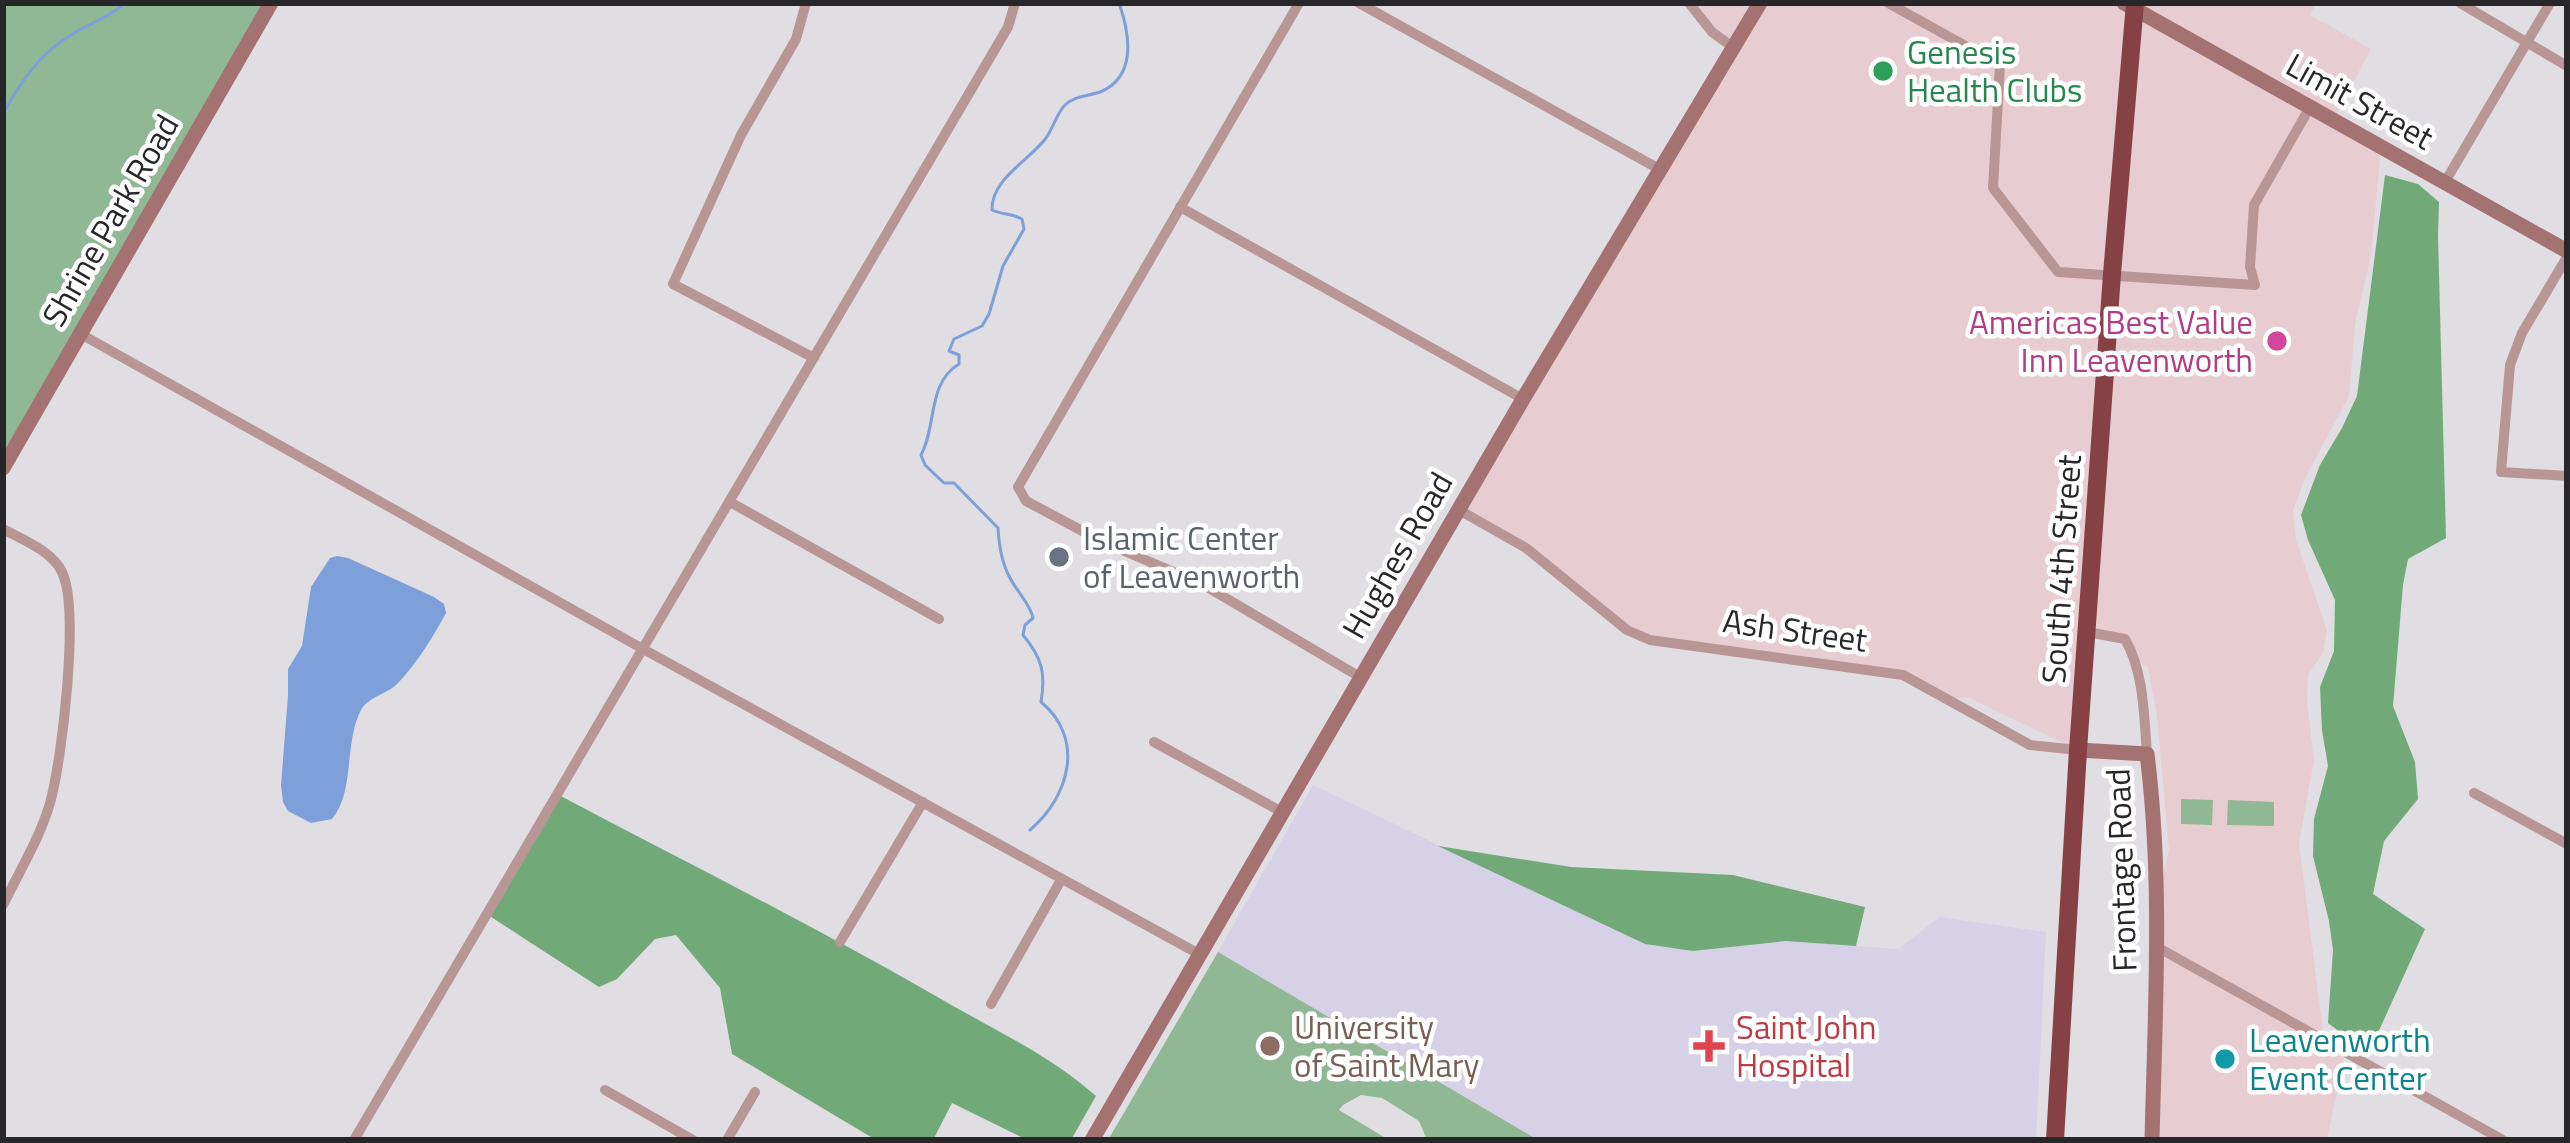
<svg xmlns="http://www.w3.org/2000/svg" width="2570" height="1143" font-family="'Titillium Web',sans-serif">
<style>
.commercial{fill:#e7cdd1}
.medical{fill:#d6d1e7}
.green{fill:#90b894}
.forest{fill:#71aa78}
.water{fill:#7d9fda}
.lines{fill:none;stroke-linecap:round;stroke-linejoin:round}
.stream{stroke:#7d9fda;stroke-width:3}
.street{stroke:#b99696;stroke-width:10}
.secondary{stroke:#a57272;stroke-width:15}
.highway{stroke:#864144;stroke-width:18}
.leisure-dot{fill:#2e9e5b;stroke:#fff;stroke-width:4.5}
.hotel-dot{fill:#d1479c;stroke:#fff;stroke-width:4.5}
.worship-dot{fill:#6b7280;stroke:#fff;stroke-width:4.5}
.education-dot{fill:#8d6e63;stroke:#fff;stroke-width:4.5}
.health-dot{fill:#e0444e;stroke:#fff;stroke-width:4.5}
.culture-dot{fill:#0f9aa8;stroke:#fff;stroke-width:4.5}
.labels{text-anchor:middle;stroke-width:9;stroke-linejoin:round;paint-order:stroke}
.leisure-label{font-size:33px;fill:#27864d;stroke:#fff;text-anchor:start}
.street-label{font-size:33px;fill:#272628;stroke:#fff}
.hotel-label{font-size:33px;fill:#b23c85;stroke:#fff;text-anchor:end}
.worship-label{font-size:33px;fill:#5b616d;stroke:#fff;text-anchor:start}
.education-label{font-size:33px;fill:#785e54;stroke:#fff;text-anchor:start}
.health-label{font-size:33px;fill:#be3a42;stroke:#fff;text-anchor:start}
.culture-label{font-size:33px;fill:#0d838f;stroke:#fff;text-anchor:start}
</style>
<rect width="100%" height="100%" fill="#e0dde3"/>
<polygon class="commercial" points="1689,3 2316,3 2310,15 2371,49 2333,120 2381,147 2371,256 2355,324 2349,396 2305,478 2293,511 2296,540 2327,630 2323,653 2308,675 2307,702 2314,760 2299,843 2324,1040 2345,1052 2327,1140 2152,1140 2157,907 2169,849 2157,716 2148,667 2134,659 2125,639 2088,632 2078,750 1967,697 1946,699 1903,675 1650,640 1627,630 1526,548 1459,510 1734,49"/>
<polygon class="medical" points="1313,785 1645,944 1693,951 1786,941 1899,949 1939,917 2046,932 2036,1140 1538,1140 1218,952"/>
<g class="green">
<polygon points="3,3 271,3 3,460"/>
<polygon points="2181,799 2213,800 2212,825 2181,824"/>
<polygon points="2228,800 2274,802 2274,826 2227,825"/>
<polygon points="1218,952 1538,1140 1427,1140 1419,1121 1382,1098 1361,1095 1343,1105 1339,1110 1389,1140 1108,1140"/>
</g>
<g class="forest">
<polygon points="2385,175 2418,184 2439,202 2438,236 2446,538 2408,559 2403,585 2393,706 2415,762 2418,799 2384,841 2373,894 2425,929 2372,1046 2344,1035 2328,1023 2333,950 2329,921 2313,856 2314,819 2328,766 2322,730 2320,687 2334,651 2335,600 2308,540 2301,515 2320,465 2342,428 2357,396"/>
<path d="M555,793C682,860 810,924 934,995C990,1028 1047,1053 1096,1096L1071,1140H1027L952,1103L933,1140H876L732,1054L720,988L676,935L655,939L617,979L599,987L485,913Z"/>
<polygon points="1438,846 1571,867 1733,875 1865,907 1856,946 1786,941 1693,951 1645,944"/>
</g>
<path class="water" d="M337,556L348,558L434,597L444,604L446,613C433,637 417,663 398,683C388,694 369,696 361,710C344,742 355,792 332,819L311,823L288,811L283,802L281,785L288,696V669L302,646L311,587L330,558Z"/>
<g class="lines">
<g class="stream">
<path d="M3,114C20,82 41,52 74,33C93,22 106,19 125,3"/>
<path d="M1030,830C1070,796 1085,738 1041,702C1046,673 1042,658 1023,635L1025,625L1033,618C1030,603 1016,591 1009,576C1001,561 999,545 998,528L954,483H944L925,465L921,455C937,426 927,383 959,364V355L949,351L954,339L982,326L989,314L1003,266L1024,229L1022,219C1012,213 1003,215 992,210C991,179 1029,161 1046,138C1053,128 1057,113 1065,105C1074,96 1088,96 1100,92C1137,77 1130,34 1119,3"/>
</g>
<g class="street">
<polyline points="806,3 796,39 741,135 673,284 814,358"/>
<polyline points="1299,3 1018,487 1026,501 1103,542 1202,584 1360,677"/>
<polyline points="1359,3 1661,170"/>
<polyline points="1689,3 1712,32 1734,48"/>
<polyline points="1888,3 2000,65 1993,188 2058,272 2255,285 2250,267 2254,205 2310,107"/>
<polyline points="2460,3 2567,66"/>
<polyline points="2445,182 2550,3"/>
<polyline points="1180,207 1523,399"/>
<polyline points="2567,257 2522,333 2510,365 2501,472 2567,476"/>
<polyline points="79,333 643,649 1199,954"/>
<polyline points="730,502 939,619"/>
<polyline points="1459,510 1526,548 1627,630 1650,640 1903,675 2030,745 2078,750"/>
<path d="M3,529C23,540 52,551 62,572C80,609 62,761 50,803C40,838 19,872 3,905"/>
<path d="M2087,632L2125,639C2144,672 2144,716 2147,754"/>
<polyline points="1154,742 1282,812"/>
<polyline points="2474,793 2567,844"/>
<polyline points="840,942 923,802"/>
<polyline points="2157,947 2503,1140"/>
<polyline points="991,1004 1061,880"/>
<polyline points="605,1090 693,1140"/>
<polyline points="354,1140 1008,27 1015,3"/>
<polyline points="727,1140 755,1092"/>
</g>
<g class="secondary">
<polyline points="2124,3 2567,251"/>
<polyline points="3,468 271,3"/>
<path d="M2078,750L2147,754C2163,882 2155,1011 2152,1140"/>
<polyline points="1092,1140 1523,399 1760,3"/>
</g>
<polyline class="highway" points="2055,1140 2078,750 2112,274 2135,3"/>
</g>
<circle class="leisure-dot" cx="1883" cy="71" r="12"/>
<circle class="hotel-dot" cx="2277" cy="341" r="12"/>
<circle class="worship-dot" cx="1059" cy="557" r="12"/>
<circle class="education-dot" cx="1270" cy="1046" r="12"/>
<path class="health-dot" d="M1703 1028h12v12h12v12h-12v12h-12v-12h-12v-12h12z"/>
<circle class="culture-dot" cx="2225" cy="1059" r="12"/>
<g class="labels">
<g class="leisure-label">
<text x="1907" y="64">Genesis<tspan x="1907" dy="38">Health Clubs</tspan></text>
</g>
<g class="street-label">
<text transform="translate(2360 101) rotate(29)" y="12">Limit Street</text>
<text transform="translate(110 220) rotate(-60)" y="12">Shrine Park Road</text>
<text transform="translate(1397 555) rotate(-60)" y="12">Hughes Road</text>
<text transform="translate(2061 569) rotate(-86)" y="12">South 4th Street</text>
<text transform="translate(1795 630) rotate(8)" y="12">Ash Street</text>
<text transform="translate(2121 870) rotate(-92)" y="12">Frontage Road</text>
</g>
<g class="hotel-label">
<text x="2253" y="334">Americas Best Value<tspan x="2253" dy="38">Inn Leavenworth</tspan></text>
</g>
<g class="worship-label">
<text x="1083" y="550">Islamic Center<tspan x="1083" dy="38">of Leavenworth</tspan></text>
</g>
<g class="education-label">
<text x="1294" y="1039">University<tspan x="1294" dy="38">of Saint Mary</tspan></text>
</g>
<g class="health-label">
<text x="1736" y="1039">Saint John<tspan x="1736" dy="38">Hospital</tspan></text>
</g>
<g class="culture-label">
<text x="2249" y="1052">Leavenworth<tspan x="2249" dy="38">Event Center</tspan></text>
</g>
</g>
<rect width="2570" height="1143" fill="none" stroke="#272628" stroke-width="12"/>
</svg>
